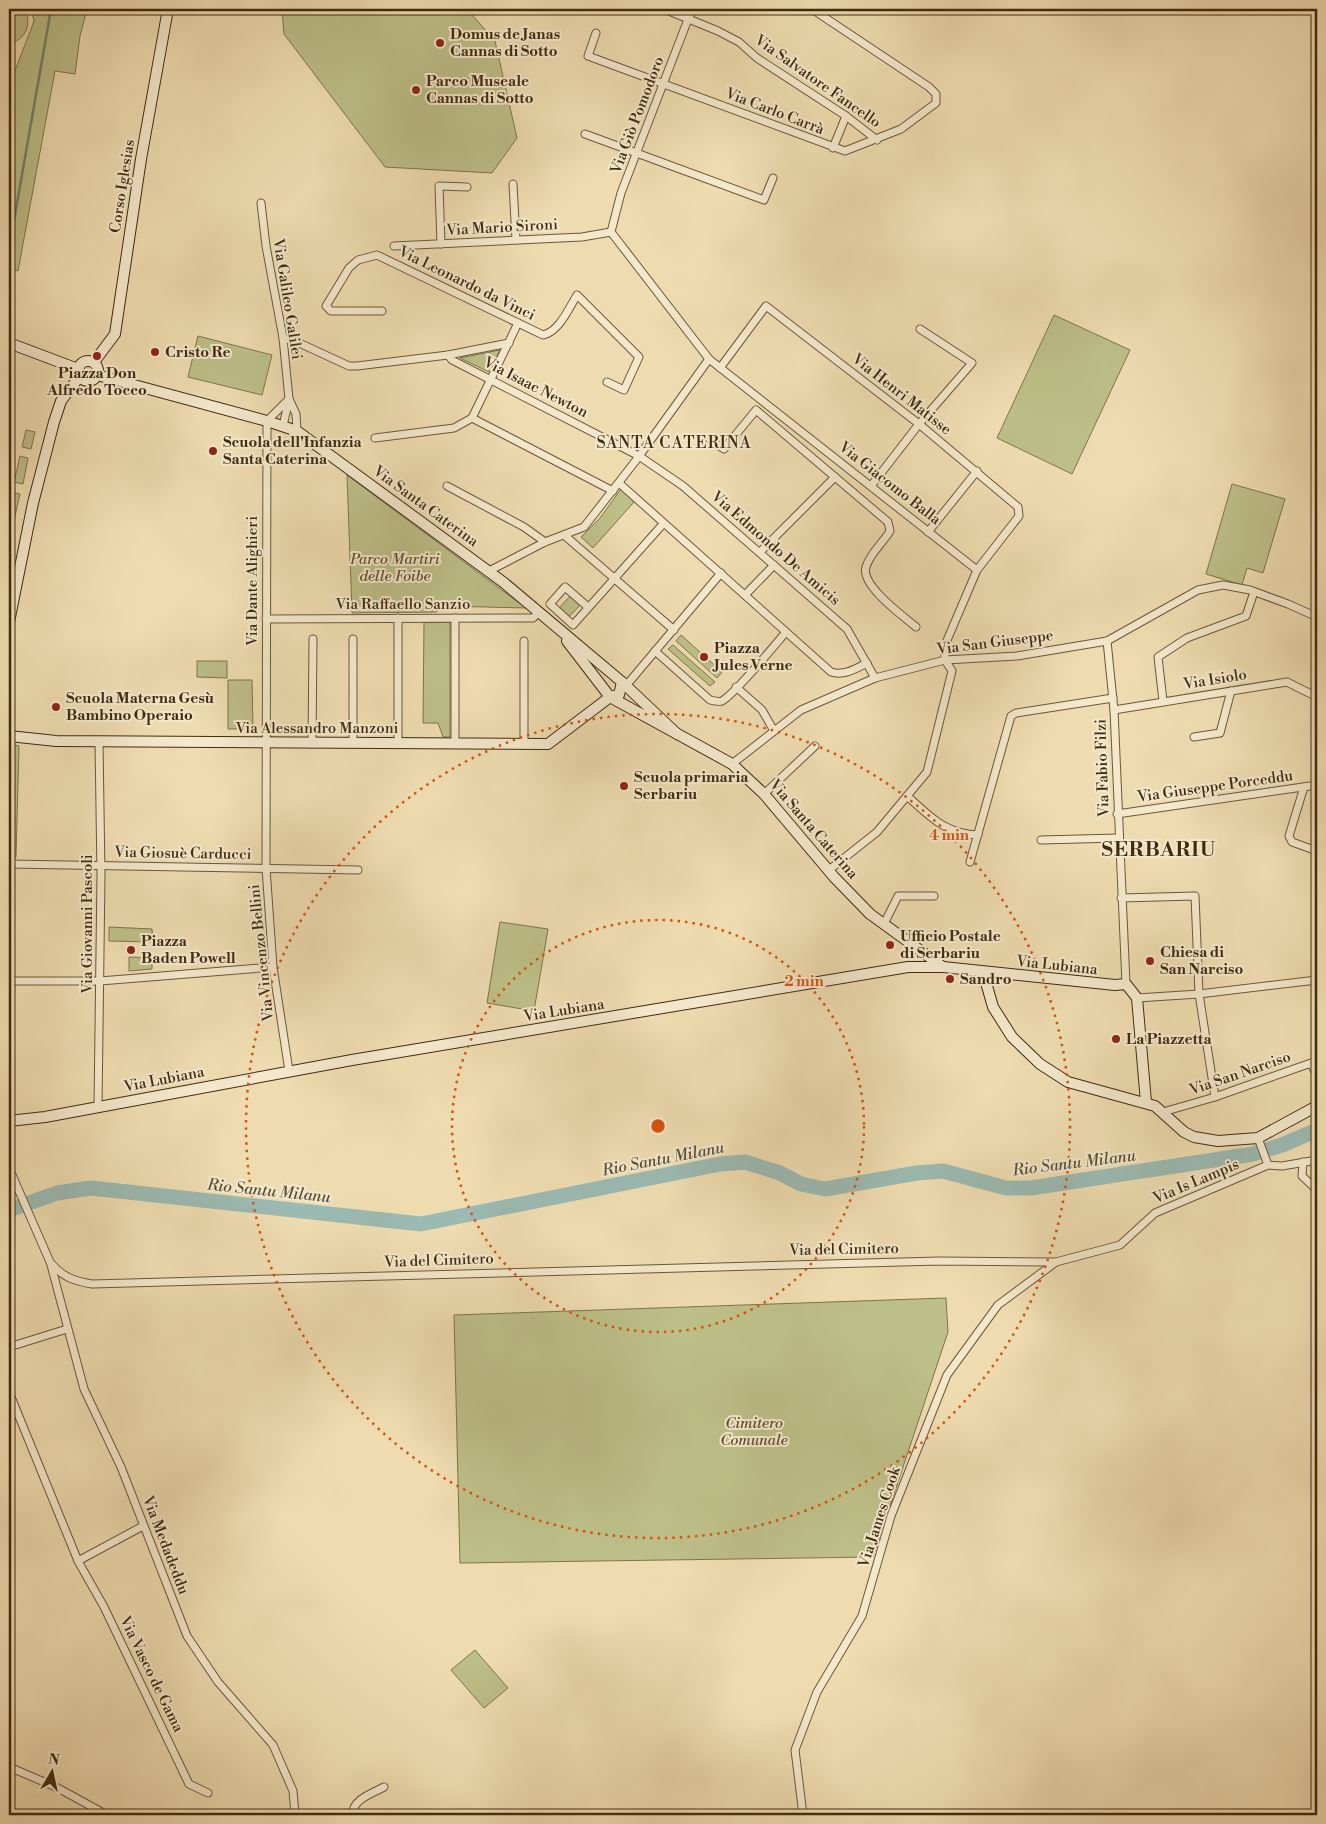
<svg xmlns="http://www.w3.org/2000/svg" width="1326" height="1824" font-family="'Libre Bodoni',serif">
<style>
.green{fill:#bdbf88;stroke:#7e744c}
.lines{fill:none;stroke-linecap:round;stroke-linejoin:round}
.stream{stroke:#778071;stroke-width:2.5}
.river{stroke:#9bbab2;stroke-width:15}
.street-casing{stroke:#6c5638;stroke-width:9}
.secondary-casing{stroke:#402a10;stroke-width:12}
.street{stroke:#f4e8cc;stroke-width:7}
.secondary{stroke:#f4e8cc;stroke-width:10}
.ring{fill:none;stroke:#d7540c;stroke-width:2.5;stroke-dasharray:2.5 5}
.poi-dot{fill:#8f2418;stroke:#f4e8cc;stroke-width:2}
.labels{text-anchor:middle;stroke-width:4;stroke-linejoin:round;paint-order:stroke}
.poi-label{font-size:15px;font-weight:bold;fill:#402a10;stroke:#f4e8cc;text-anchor:start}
.street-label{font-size:15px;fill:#402a10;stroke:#f4e8cc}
.park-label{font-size:15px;font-style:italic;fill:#5f4f2e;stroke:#f4e8cc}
.neighbourhood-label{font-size:16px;letter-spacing:1px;fill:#402a10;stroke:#f4e8cc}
.water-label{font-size:16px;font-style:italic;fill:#574e38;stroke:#f4e8cc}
.district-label{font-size:20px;font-weight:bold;letter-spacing:1px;fill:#402a10;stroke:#f4e8cc}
.centre{fill:#d7540c;stroke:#f4e8cc;stroke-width:2.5}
.ring-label{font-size:15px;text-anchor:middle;font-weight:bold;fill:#d7540c;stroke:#f4e8cc;stroke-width:4;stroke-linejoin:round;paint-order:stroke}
</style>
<rect width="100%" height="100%" fill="#eedcb0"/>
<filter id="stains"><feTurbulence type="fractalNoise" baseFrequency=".004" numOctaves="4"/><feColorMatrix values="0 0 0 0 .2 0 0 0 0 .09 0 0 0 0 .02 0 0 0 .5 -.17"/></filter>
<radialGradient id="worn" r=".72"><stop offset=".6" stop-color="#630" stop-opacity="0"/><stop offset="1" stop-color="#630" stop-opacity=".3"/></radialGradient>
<g class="green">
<path d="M9,9H25C32,25 26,39 9,44Z"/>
<polygon points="30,9 87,9 80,36 75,74 55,71 18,271 9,266 9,86 33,24 34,20"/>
<polygon points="282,9 467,9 495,41 517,138 492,173 385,167 284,34"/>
<polygon points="1054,315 1130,350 1072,474 997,438"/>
<polygon points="198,336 272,355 262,395 188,377"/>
<polygon points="500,350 489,372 460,358"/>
<polygon points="26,430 35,432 31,449 22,447"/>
<polygon points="20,456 28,458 23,484 14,482"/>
<polygon points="347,475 526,608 444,606 436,612 352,613"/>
<polygon points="1232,484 1285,499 1263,573 1247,568 1242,585 1206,574"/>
<polygon points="621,489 634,502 593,548 581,537 600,518"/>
<polygon points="11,492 20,494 14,520 9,519"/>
<polygon points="571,595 581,604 569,617 559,608"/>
<polygon points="424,622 450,622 450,737 443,737 438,723 423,723"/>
<polygon points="681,635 722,672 717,678 676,641"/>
<polygon points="673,645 715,682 710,686 668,649"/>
<polygon points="197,661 227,661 227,678 197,677"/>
<polygon points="228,680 252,680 253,729 228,729"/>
<polygon points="9,744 19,746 16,857 9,856"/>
<polygon points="500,922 548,929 534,1011 487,1003"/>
<polygon points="109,927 152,929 153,942 109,941"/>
<polygon points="129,957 152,958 152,969 129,971"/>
<polygon points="946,1298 948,1332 873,1557 460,1563 454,1315"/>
<polygon points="475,1650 508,1688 484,1708 451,1670"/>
</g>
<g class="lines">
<polyline class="stream" points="9,249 51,9"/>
<polyline class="river" points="9,1210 57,1193 91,1188 421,1224 720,1164 745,1162 780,1173 801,1184 825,1189 917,1173 943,1171 1006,1188 1031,1188 1253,1154 1282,1145 1317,1130"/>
<defs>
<g id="street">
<polyline points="664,9 718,31 739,42 757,58 846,116 877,140"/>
<polyline points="596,33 588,56 845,151 901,129 936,103 936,94 929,87 812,9"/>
<polyline points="585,134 764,200 773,178"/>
<polyline points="833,148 846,116"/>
<polyline points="513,184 516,240"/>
<polyline points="261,203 266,246 283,338 289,399 283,426"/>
<polyline points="611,232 709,359 977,570"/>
<polyline points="611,232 621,193 692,9"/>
<polyline points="441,244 439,186 467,187"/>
<polyline points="394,246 582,237 611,232"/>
<path d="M382,311H331L326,306L349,268L358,260L377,255L543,335C559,332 569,308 577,295L639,357L624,390L607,382"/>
<polyline points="283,338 297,342 349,366 357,366 448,355 509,343"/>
<polyline points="448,355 452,360 639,456 683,486 847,629 875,678"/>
<polyline points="720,368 766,306 919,424 1018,507 1019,516 977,570 945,645 945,660 952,671 927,772 877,832 829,870"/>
<polyline points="289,399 296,414 297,431"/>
<polyline points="472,418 613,491"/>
<polyline points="375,438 454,428 472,418 518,323"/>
<path d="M710,440L724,449L756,410L888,522L890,531C883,543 870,553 866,567C860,585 903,616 916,627"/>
<path d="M619,483L831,672C844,676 855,669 867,663"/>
<polyline points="447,486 524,527 545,542"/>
<polyline points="871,486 919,424 972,363 920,329"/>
<polyline points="928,532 977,471"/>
<polyline points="564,535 674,630"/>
<polyline points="760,552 835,477"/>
<polyline points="489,571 545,542 584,527 637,459 709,359"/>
<polyline points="745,595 774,565"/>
<polyline points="588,607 565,587 550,604 573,625 663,524"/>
<polyline points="398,618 398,743"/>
<polyline points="455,618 455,744"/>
<polyline points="266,619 533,618 538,613"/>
<polyline points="353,639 353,743"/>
<polyline points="1107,641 1114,710 1126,984"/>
<path d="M655,651L710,700C714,701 719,702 722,701C735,694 774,646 786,632"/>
<polyline points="630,681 721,573"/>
<polyline points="736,687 762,710 774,731"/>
<polyline points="1163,701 1158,657 1187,638 1246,616 1254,592"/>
<polyline points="1114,710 1287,682 1317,697"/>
<polyline points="1194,737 1220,733 1231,691"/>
<polyline points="312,744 313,639"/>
<polyline points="524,744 524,641"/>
<polyline points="732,764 801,710 875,678 945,660 1017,656 1107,641 1198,590 1223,585 1250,590 1288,604 1317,617"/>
<polyline points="1304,787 1289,836 1292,842 1317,851"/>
<polyline points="764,794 815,746"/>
<path d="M907,796C931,817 945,834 978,835"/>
<polyline points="1117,814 1317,785"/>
<polyline points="1041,840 1118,838"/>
<polyline points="970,862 1011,716 1016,713 1113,698"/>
<polyline points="9,864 358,870"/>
<polyline points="1121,898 1195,896 1199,994 1215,1097"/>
<polyline points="884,924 898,896 934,896"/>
<polyline points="9,981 100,981 273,967"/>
<polyline points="1137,998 1199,994 1317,980"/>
<polyline points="289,1071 273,967 266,868 267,421 289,399"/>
<polyline points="98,1107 101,875 99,742"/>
<polyline points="1163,1112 1215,1097 1311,1063 1317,1076"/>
<polyline points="1258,1138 1268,1165 1282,1166 1317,1160"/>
<polyline points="1303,1162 1302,1176 1317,1190"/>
<path d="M9,1168L50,1262C62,1277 74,1281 92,1284L939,1261L1056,1262L1120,1245L1155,1213L1268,1165"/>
<polyline points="51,1265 84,1389 121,1467 187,1636 218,1682 273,1745 293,1791 295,1815"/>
<polyline points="9,1347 67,1329"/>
<polyline points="9,1392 78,1561 104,1607 189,1784 208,1793"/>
<polyline points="78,1561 143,1526"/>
<polyline points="9,1767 56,1787 107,1815"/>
<path d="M353,1815C351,1800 373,1793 384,1787"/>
<polyline points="803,1815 795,1750 817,1692 862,1616 891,1516 947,1375 998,1305 1056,1262"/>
</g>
<g id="secondary">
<polyline points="9,343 78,369"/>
<circle cx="88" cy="371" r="10"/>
<polyline points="94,362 115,334 141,159 168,9"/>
<polyline points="97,375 267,421 297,431 503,582 622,682 677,734"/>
<polyline points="9,622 33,503 54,422 61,401 79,377"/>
<polyline points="567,641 610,697 732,764 764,794 834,877 870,914 943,967"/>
<polyline points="9,736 56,741 548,744 610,697 619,695 622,682"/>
<polyline points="983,972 993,1007 1012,1037 1040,1064 1068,1082 1155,1106 1184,1132 1194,1137 1218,1141 1258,1138 1317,1106"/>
<polyline points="9,1121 45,1117 352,1060 908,967 943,967 1115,985 1126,984 1137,998 1146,1102"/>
</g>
</defs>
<use href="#street" class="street-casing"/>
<use href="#secondary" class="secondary-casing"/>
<use href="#street" class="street"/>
<use href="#secondary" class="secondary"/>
</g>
<g class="ring">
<circle cx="658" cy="1126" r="206"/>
<circle cx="658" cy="1126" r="412"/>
</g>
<g class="poi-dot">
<circle cx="440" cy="43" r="5"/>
<circle cx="416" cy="90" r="5"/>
<circle cx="155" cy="352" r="5"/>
<circle cx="97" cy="356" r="5"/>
<circle cx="213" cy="451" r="5"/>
<circle cx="704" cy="657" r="5"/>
<circle cx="56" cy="707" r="5"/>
<circle cx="624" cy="786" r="5"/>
<circle cx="890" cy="945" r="5"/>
<circle cx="131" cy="950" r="5"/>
<circle cx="1150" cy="961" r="5"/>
<circle cx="950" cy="979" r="5"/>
<circle cx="1116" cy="1039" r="5"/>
</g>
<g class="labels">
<g class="poi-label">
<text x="450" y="39">Domus de Janas<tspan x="450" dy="17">Cannas di Sotto</tspan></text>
<text x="426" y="86">Parco Museale<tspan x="426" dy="17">Cannas di Sotto</tspan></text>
<text x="165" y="357">Cristo Re</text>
<text x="97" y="378" text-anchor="middle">Piazza Don<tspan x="97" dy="17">Alfredo Tocco</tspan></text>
<text x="223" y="447">Scuola dell'Infanzia<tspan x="223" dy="17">Santa Caterina</tspan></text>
<text x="714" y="653">Piazza<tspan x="714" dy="17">Jules Verne</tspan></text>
<text x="66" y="703">Scuola Materna Gesù<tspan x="66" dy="17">Bambino Operaio</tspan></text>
<text x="634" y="782">Scuola primaria<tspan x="634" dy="17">Serbariu</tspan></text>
<text x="900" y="941">Ufficio Postale<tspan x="900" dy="17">di Serbariu</tspan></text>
<text x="141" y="946">Piazza<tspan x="141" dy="17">Baden Powell</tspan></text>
<text x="1160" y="957">Chiesa di<tspan x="1160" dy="17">San Narciso</tspan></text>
<text x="960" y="984">Sandro</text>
<text x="1126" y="1044">La Piazzetta</text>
</g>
<g class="street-label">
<text transform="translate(818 81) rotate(35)" y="5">Via Salvatore Fancello</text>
<text transform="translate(775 111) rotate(21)" y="5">Via Carlo Carrà</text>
<text transform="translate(637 115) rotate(-69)" y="5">Via Giò Pomodoro</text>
<text transform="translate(122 186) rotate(-81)" y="5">Corso Iglesias</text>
<text transform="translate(502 227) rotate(-3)" y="5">Via Mario Sironi</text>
<text transform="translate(467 283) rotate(26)" y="5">Via Leonardo da Vinci</text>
<text transform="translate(288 299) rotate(81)" y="5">Via Galileo Galilei</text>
<text transform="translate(536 387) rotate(27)" y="5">Via Isaac Newton</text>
<text transform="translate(902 394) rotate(38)" y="5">Via Henri Matisse</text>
<text transform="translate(890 483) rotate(38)" y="5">Via Giacomo Balla</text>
<text transform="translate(426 506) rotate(36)" y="5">Via Santa Caterina</text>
<text transform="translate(776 548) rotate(41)" y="5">Via Edmondo De Amicis</text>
<text transform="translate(252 581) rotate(-90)" y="5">Via Dante Alighieri</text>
<text x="403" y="609">Via Raffaello Sanzio</text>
<text transform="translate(995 642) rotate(-7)" y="5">Via San Giuseppe</text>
<text transform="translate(1215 679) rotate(-9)" y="5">Via Isiolo</text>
<text x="317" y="733">Via Alessandro Manzoni</text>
<text transform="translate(1102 768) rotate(-92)" y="5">Via Fabio Filzi</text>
<text transform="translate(1215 786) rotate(-8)" y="5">Via Giuseppe Porceddu</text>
<text transform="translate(814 829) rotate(49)" y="5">Via Santa Caterina</text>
<text transform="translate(183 853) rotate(1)" y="5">Via Giosuè Carducci</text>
<text transform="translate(87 924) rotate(-90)" y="5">Via Giovanni Pascoli</text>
<text transform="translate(261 953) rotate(-96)" y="5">Via Vincenzo Bellini</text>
<text transform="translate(1057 965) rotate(6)" y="5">Via Lubiana</text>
<text transform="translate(564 1010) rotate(-9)" y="5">Via Lubiana</text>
<text transform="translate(1240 1073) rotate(-19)" y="5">Via San Narciso</text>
<text transform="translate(164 1079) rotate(-11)" y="5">Via Lubiana</text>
<text transform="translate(1196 1181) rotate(-23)" y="5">Via Is Lampis</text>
<text transform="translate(844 1249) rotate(-1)" y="5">Via del Cimitero</text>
<text transform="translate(439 1260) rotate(-2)" y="5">Via del Cimitero</text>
<text transform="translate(879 1517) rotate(-72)" y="5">Via James Cook</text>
<text transform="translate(166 1545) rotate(69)" y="5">Via Medadeddu</text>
<text transform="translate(152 1674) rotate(64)" y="5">Via Vasco de Gama</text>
</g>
<g class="park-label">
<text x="395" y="564">Parco Martiri<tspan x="395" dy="17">delle Foibe</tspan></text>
<text x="754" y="1428">Cimitero<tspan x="754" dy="17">Comunale</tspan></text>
</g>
<g class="neighbourhood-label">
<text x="674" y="448">SANTA CATERINA</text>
</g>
<g class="water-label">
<text transform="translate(663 1158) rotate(-11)" y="6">Rio Santu Milanu</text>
<text transform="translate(1074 1162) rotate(-7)" y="6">Rio Santu Milanu</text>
<text transform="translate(269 1190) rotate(6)" y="6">Rio Santu Milanu</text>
</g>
<g class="district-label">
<text x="1159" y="856">SERBARIU</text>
</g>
</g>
<circle cx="658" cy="1126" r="8" class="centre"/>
<g class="ring-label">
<text x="949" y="840">4 min</text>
<text x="804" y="986">2 min</text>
</g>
<rect width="1326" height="1824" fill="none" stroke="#eedcb0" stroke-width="30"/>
<rect x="10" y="10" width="1306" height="1804" fill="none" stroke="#402a10" stroke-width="2.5"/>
<rect x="15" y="15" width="1296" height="1794" fill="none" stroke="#402a10"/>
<g transform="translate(52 1772) rotate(9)" stroke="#f4e8cc" stroke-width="4" paint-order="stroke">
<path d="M0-4L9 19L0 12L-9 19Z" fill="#402a10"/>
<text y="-8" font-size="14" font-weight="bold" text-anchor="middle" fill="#402a10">N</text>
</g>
<rect width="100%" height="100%" filter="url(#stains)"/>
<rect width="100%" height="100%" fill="url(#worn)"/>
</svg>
